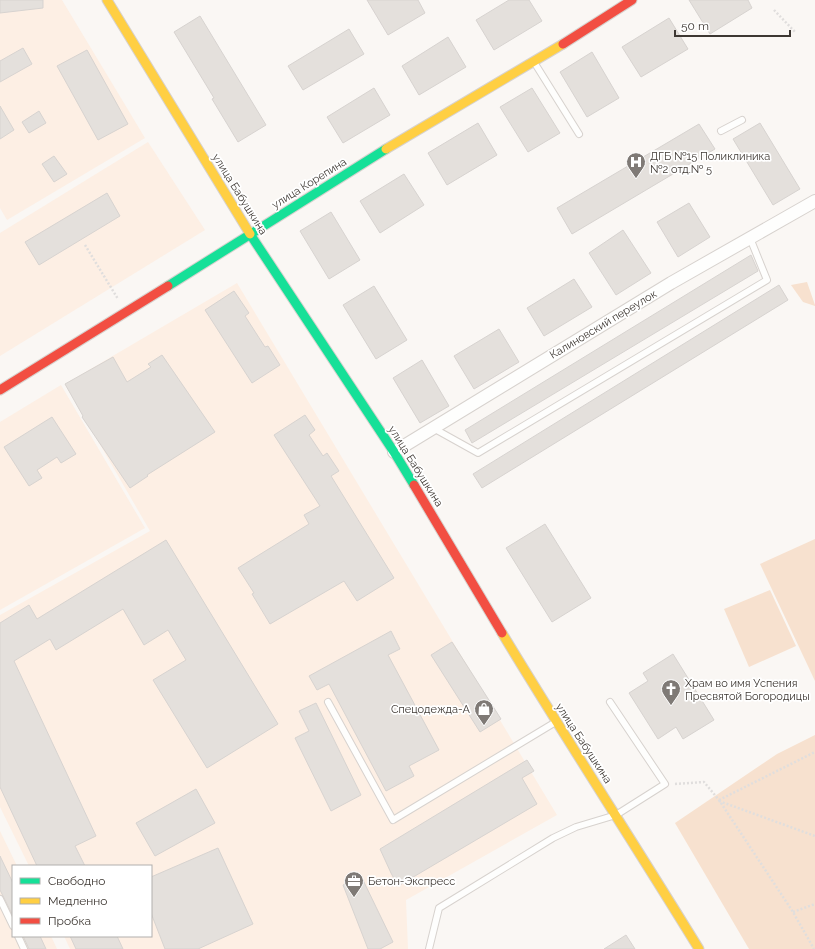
<svg xmlns="http://www.w3.org/2000/svg" width="815" height="949" font-family="Raleway,sans-serif">
<style>
.built{fill:#fdefe4}
.green{fill:#f7e1cf}
.building{fill:#e4e0dc;stroke:#d7d3d0}
.lines{fill:none;stroke-linecap:round;stroke-linejoin:round}
.lane-casing{stroke:#d7d2ce;stroke-width:8}
.street-casing{stroke:#d7d2ce;stroke-width:14}
.fast-casing{stroke:#d7d2ce;stroke-width:11}
.slow-casing{stroke:#d7d2ce;stroke-width:11}
.jam-casing{stroke:#d7d2ce;stroke-width:11}
.path{stroke:#e0dedd;stroke-width:2.5;stroke-dasharray:2 2;stroke-linecap:butt}
.lane{stroke:#fefefd;stroke-width:6}
.street{stroke:#fefefd;stroke-width:12}
.fast{stroke:#16e098;stroke-width:9}
.slow{stroke:#ffcf43;stroke-width:9}
.jam{stroke:#f24e42;stroke-width:9}
.labels{text-anchor:middle;stroke-width:3.5;stroke-linejoin:round;paint-order:stroke}
.poi-label{font-size:11px;fill:#3d3732;stroke:#fff;text-anchor:start}
.street-label{font-size:11px;fill:#3d3732;stroke:#fff}
</style>
<rect width="100%" height="100%" fill="#faf7f4"/>
<g class="built">
<polygon points="0,0 62,0 145,138 7,220 0,208"/>
<polygon points="148,142 205,230 0,356 0,233"/>
<polygon points="237,283 557,815 406,900 408,949 70,949 64,936 151,936 151,866 29,866 0,807 0,615 150,531 65,384"/>
<polygon points="61,385 145,528 0,610 0,422"/>
<polygon points="0,831 17,866 13,866 13,936 51,936 57,949 0,949"/>
</g>
<g class="green">
<polygon points="807,282 815,305 815,306 803,302 791,285"/>
<polygon points="815,539 815,681 760,564"/>
<polygon points="770,590 796,646 749,667 724,609"/>
<polygon points="815,735 815,949 749,949 675,823 777,754"/>
</g>
<g class="building">
<polygon points="0,0 43,0 43,8 0,13"/>
<polygon points="367,0 418,0 425,13 388,35"/>
<polygon points="509,0 529,0 542,21 494,50 476,20"/>
<polygon points="689,0 748,0 752,8 710,34"/>
<polygon points="200,16 266,125 238,142 212,99 214,98 174,32"/>
<polygon points="669,18 688,49 641,77 622,47"/>
<polygon points="349,29 364,54 303,90 288,66"/>
<polygon points="448,37 466,67 419,95 402,66"/>
<polygon points="23,48 32,64 0,82 0,61"/>
<polygon points="87,50 128,124 98,140 57,66"/>
<polygon points="592,52 619,98 587,117 560,72"/>
<polygon points="374,88 390,115 343,143 327,117"/>
<polygon points="532,88 560,133 528,152 500,107"/>
<polygon points="0,106 14,130 0,139"/>
<polygon points="39,111 46,123 29,133 22,122"/>
<polygon points="478,123 497,155 447,185 428,153"/>
<polygon points="760,123 800,189 773,205 733,139"/>
<polygon points="699,124 715,149 572,234 557,208"/>
<polygon points="54,156 67,174 54,182 42,164"/>
<polygon points="404,174 424,205 380,233 360,201"/>
<polygon points="107,193 120,216 39,265 25,242"/>
<polygon points="689,203 710,237 678,257 657,222"/>
<polygon points="331,212 360,260 329,279 300,231"/>
<polygon points="623,230 651,273 616,295 589,253"/>
<polygon points="751,255 758,271 472,443 465,430"/>
<polygon points="574,279 592,307 544,336 527,308"/>
<polygon points="779,285 788,300 482,488 473,474"/>
<polygon points="374,286 407,340 376,359 343,305"/>
<polygon points="234,291 249,313 245,316 265,347 268,346 280,365 252,383 205,310"/>
<polygon points="499,329 519,362 474,389 454,356"/>
<polygon points="162,355 215,432 147,475 148,476 130,488 82,417 83,416 65,384 113,357 127,382 151,367 148,364"/>
<polygon points="422,360 449,406 420,423 393,378"/>
<polygon points="305,415 315,430 309,435 323,456 327,453 339,471 331,476 394,578 357,601 344,581 270,624 252,594 254,593 238,568 309,524 304,515 320,506 274,435"/>
<polygon points="52,417 76,454 61,463 57,457 37,470 42,478 29,486 4,447"/>
<polygon points="545,524 591,598 552,622 506,548"/>
<polygon points="166,540 278,724 207,768 153,680 186,660 168,630 144,645 123,609 56,650 50,639 14,661 96,836 75,846 85,866 37,866 0,787 0,623 29,605 37,619"/>
<polygon points="391,631 400,649 388,655 439,750 409,766 414,776 386,791 329,684 317,690 309,676"/>
<polygon points="452,642 501,719 480,732 431,655"/>
<polygon points="673,654 714,720 683,739 676,727 658,739 629,693 648,681 643,673"/>
<polygon points="316,703 361,795 331,811 295,738 309,731 299,711"/>
<polygon points="527,760 534,771 522,778 537,804 398,886 391,873 380,849"/>
<polygon points="196,789 215,823 155,856 136,823"/>
<polygon points="218,848 253,924 198,949 165,949 151,913 151,877"/>
<polygon points="0,856 13,883 13,916 0,890"/>
<polygon points="361,876 393,942 380,949 368,949 343,885"/>
<polygon points="626,935 635,949 604,949"/>
<polygon points="23,936 40,936 46,949 29,949"/>
<polygon points="70,936 117,936 123,949 76,949"/>
</g>
<g class="lines">
<defs>
<g id="lane">
<polyline points="534,62 579,134"/>
<polyline points="721,131 742,120"/>
<polyline points="433,428 478,453 767,280 750,238"/>
<polyline points="328,702 393,820 554,723"/>
<polyline points="0,899 13,926"/>
<polyline points="18,936 24,949"/>
<polyline points="429,949 439,908 553,838 576,827 616,815 665,784 610,702"/>
</g>
<polyline id="street" points="394,452 671,283 815,201"/>
<g id="fast">
<polyline points="250,234 394,452 414,485"/>
<polyline points="168,286 386,149"/>
</g>
<g id="slow">
<polyline points="107,0 250,234"/>
<polyline points="386,149 563,44"/>
<path d="M502,633C566,739 634,843 699,949"/>
</g>
<g id="jam">
<polyline points="563,44 632,0"/>
<polyline points="0,390 168,286"/>
<polyline points="414,485 502,633"/>
</g>
</defs>
<use href="#lane" class="lane-casing"/>
<use href="#street" class="street-casing"/>
<use href="#fast" class="fast-casing"/>
<use href="#slow" class="slow-casing"/>
<use href="#jam" class="jam-casing"/>
<g class="path">
<polyline points="774,10 796,33"/>
<polyline points="85,245 118,299"/>
<polyline points="675,784 704,782 719,800 793,912 814,949"/>
<polyline points="719,800 815,752"/>
<polyline points="719,801 815,836"/>
<polyline points="793,912 815,904"/>
</g>
<use href="#lane" class="lane"/>
<use href="#street" class="street"/>
<use href="#fast" class="fast"/>
<use href="#slow" class="slow"/>
<use href="#jam" class="jam"/>
</g>
<defs>
<symbol id="hospital-pin" viewBox="-11 -11 22 30"><path d="M0 17L-7.5 6A9.5 9.5 0 1 1 7.5 6Z" fill="#7f7a76" stroke="#fff"/><path d="M-5-5h3v3.5h4V-5h3V5h-3V1.5h-4V5h-3Z" fill="#fff"/></symbol>
<symbol id="church-pin" viewBox="-11 -11 22 30"><path d="M0 17L-7.5 6A9.5 9.5 0 1 1 7.5 6Z" fill="#7f7a76" stroke="#fff"/><path d="M-1.2-6h2.4v3.5h3.3v2.4h-3.3V6h-2.4V-.1h-3.3v-2.4h3.3Z" fill="#fff"/></symbol>
<symbol id="shop-pin" viewBox="-11 -11 22 30"><path d="M0 17L-7.5 6A9.5 9.5 0 1 1 7.5 6Z" fill="#7f7a76" stroke="#fff"/><path d="M-5-2.5h2.3a2.7 3.5 0 0 1 5.4 0H5L5.5 6h-11ZM-1.5-2.5h3a1.5 2.3 0 0 0-3 0Z" fill="#fff"/></symbol>
<symbol id="office-pin" viewBox="-11 -11 22 30"><path d="M0 17L-7.5 6A9.5 9.5 0 1 1 7.5 6Z" fill="#7f7a76" stroke="#fff"/><path d="M-6-3h4V-5.5h4V-3h4V5H-6ZM-1-4.5V-3h2v-1.5ZM-6 0V1H6V0Z" fill="#fff"/></symbol>
</defs>
<g fill-rule="evenodd">
<use href="#hospital-pin" x="625" y="151" width="22" height="30"/>
<use href="#church-pin" x="660" y="678" width="22" height="30"/>
<use href="#shop-pin" x="473" y="698" width="22" height="30"/>
<use href="#office-pin" x="343" y="870" width="22" height="30"/>
</g>
<g class="labels">
<g class="poi-label">
<text x="650" y="160">ДГБ №15 Поликлиника<tspan x="650" dy="13">№2 отд.№ 5</tspan></text>
<text x="685" y="687">Храм во имя Успения<tspan x="685" dy="13">Пресвятой Богородицы</tspan></text>
<text x="470" y="713" text-anchor="end">Спецодежда-А</text>
<text x="368" y="885">Бетон-Экспресс</text>
</g>
<g class="street-label">
<text transform="translate(309 183) rotate(-32)" y="4">улица Корепина</text>
<text transform="translate(240 194) rotate(58)" y="4">улица Бабушкина</text>
<text transform="translate(603 324) rotate(-31)" y="4">Калиновский переулок</text>
<text transform="translate(416 466) rotate(58)" y="4">улица Бабушкина</text>
<text transform="translate(584 743) rotate(57)" y="4">улица Бабушкина</text>
</g>
</g>
<rect x="12" y="865" width="140" height="72" fill="#ffffff" stroke="#b1afad"/>
<rect x="20" y="878" width="20" height="6" fill="#16e098" stroke="#b1afad"/>
<text x="48" y="885" font-size="12" fill="#3d3732">Свободно</text>
<rect x="20" y="898" width="20" height="6" fill="#ffcf43" stroke="#b1afad"/>
<text x="48" y="905" font-size="12" fill="#3d3732">Медленно</text>
<rect x="20" y="918" width="20" height="6" fill="#f24e42" stroke="#b1afad"/>
<text x="48" y="925" font-size="12" fill="#3d3732">Пробка</text>
<path d="M675 30v6h115v-6" fill="none" stroke="#3d3732" stroke-width="2"/>
<text x="681" y="30" font-size="12" fill="#3d3732" stroke="#ffffff" stroke-width="3" paint-order="stroke">50 m</text>
</svg>
